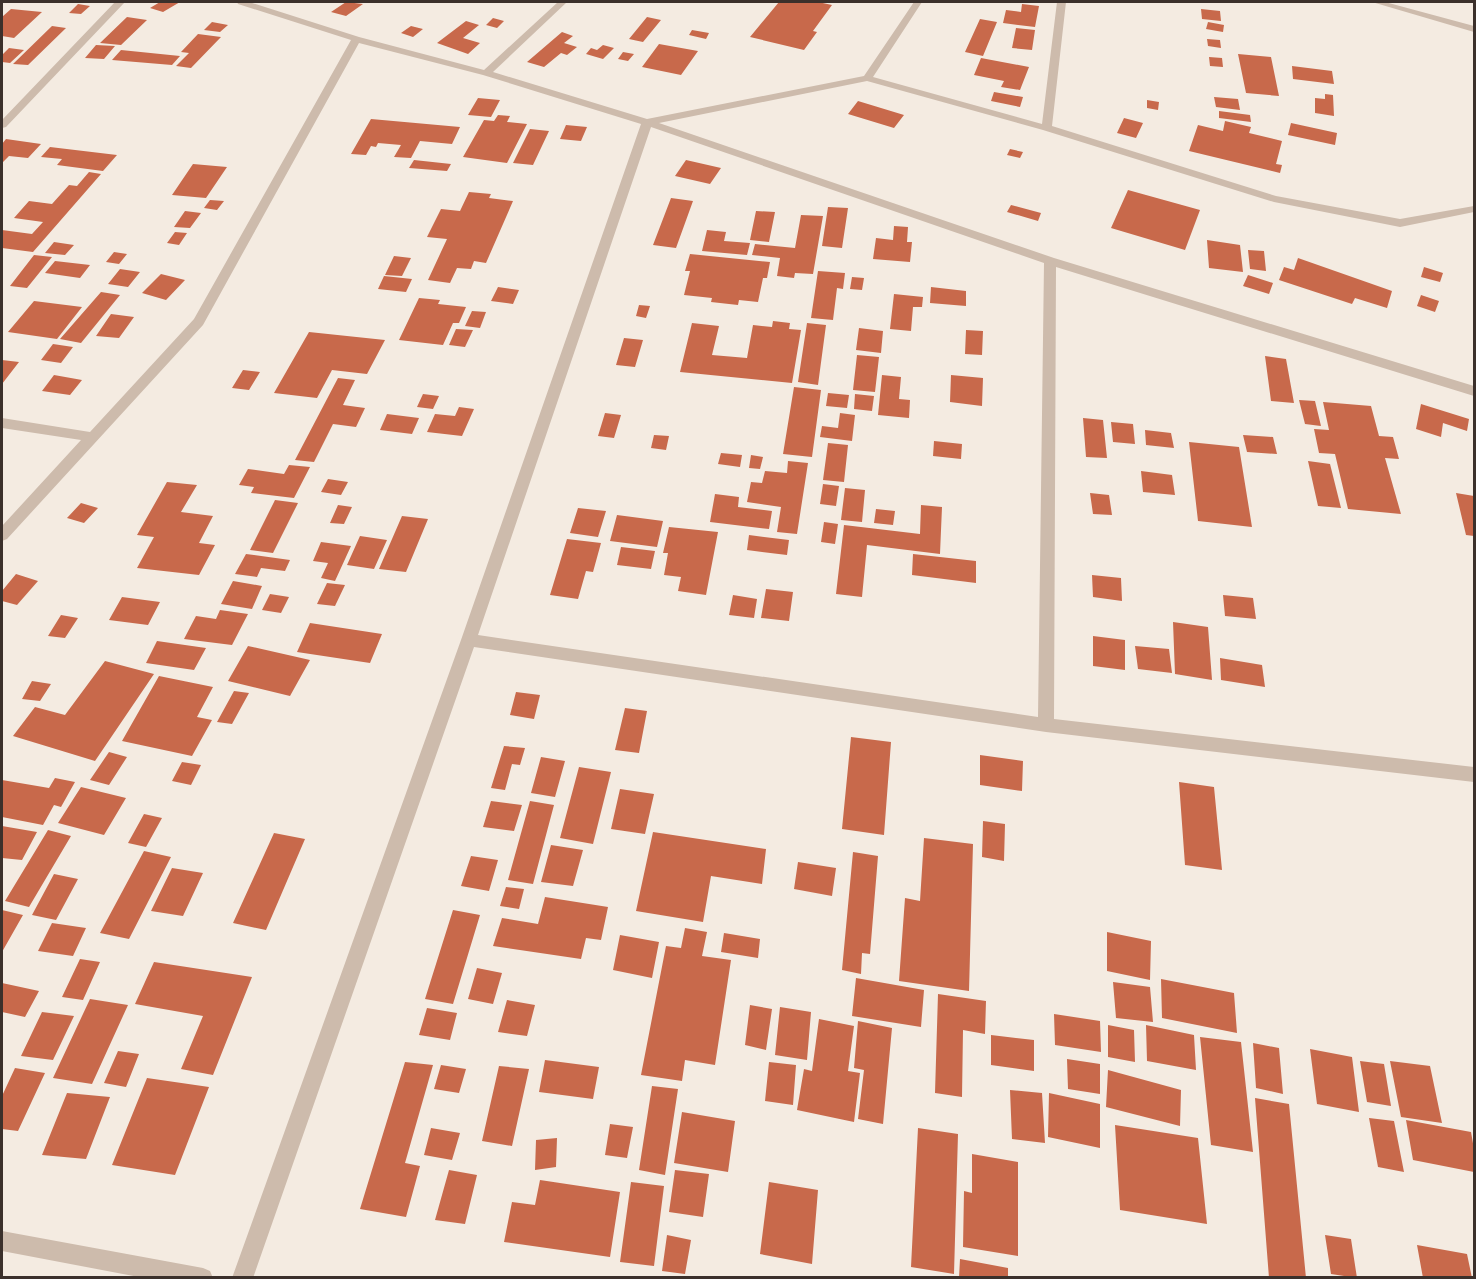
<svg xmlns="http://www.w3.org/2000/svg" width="1476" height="1279" font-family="'PT Sans Narrow',sans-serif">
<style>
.building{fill:#c8694b}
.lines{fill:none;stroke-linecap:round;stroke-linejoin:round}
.minor{fill:#cdbbac;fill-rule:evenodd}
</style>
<rect width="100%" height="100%" fill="#f4ebe1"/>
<path class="building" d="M160,2H180L163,12L150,8Z
M346,2L363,4L346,16L331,12Z
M779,2H818L832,5L813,31L817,32L804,50L750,37Z
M78,4L90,6L81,14L69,13Z
M1022,4L1039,6L1035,27L1003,23L1006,10L1021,12Z
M11,9L42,12L14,38L2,36V17Z
M1201,9L1220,11L1221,21L1202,19Z
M127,17L147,20L121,45L100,43Z
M647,17L661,20L643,42L629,39Z
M493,18L504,21L497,28L486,25Z
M980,19L997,22L983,56L965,52Z
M466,21L479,25L463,38L480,43L468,54L437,43Z
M212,22L228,25L220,32L204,30Z
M1208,22L1224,25L1223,32L1206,29Z
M52,26L66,28L28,65L13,64Z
M411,26L423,29L413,37L401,33Z
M1016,28L1035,30L1032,50L1012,48Z
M692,30L709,33L706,39L689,35Z
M562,32L573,36L564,43L577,47L567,55L561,53L544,67L527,62Z
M198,34L221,37L191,68L176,66L189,53L181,52Z
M1207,39L1220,40L1221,48L1208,46Z
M659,44L698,51L681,75L642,67Z
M96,45L115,46L104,59L85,58Z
M603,45L614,48L603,59L586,54L591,48L597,50Z
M9,48L24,50L10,63L2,62V55Z
M121,50L180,56L172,65L112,60Z
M623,52L634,54L628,61L618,59Z
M1238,54L1271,57L1279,96L1246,93Z
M1209,57L1222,58L1223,67L1210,66Z
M981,58L1029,67L1020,90L1001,87L1004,81L974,75Z
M1292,66L1332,71L1334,84L1293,79Z
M994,92L1023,97L1020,107L991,101Z
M1325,94L1333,95L1334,116L1315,113V98L1325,99Z
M1214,97L1238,99L1240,110L1216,107Z
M478,98L500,100L491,117L468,115Z
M1147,100L1159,102L1158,110L1147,108Z
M858,101L904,115L894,128L848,114Z
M1219,111L1250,115L1251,122L1219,118Z
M498,115L510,116L507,122L527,124L507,163L463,157L484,120L494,121Z
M1124,118L1143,123L1136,138L1117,133Z
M371,119L460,127L452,144L420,141L411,158L394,157L401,145L378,143L376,147L371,146L366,155L351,154Z
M1225,121L1251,127L1249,133L1282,141L1276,164L1282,165L1280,173L1189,151L1198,125L1223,131Z
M1291,123L1337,133L1335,145L1288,135Z
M566,125L587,127L581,141L560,139Z
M530,129L549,131L533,165L513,163Z
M6,139L41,144L28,158L9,156L2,163V144Z
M50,147L117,155L103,171L57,165L62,159L41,157Z
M1010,149L1023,152L1020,158L1007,155Z
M414,160L451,164L447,171L409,168Z
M686,160L721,168L710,184L675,176Z
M193,164L227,167L206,198L172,195Z
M89,172L101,174L33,252L2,248V230L32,234L43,222L14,218L29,201L52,204L69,185L77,186Z
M1128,190L1200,210L1185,250L1111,228Z
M469,192L491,194L489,198L513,201L486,263L474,261L471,269L457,268L450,283L428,280L447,239L427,237L441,209L460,211Z
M671,198L693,201L676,248L653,245Z
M210,200L224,201L217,210L204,208Z
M1011,205L1041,213L1038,221L1007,212Z
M828,207L848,208L842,248L822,246Z
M185,211L201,213L190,228L174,227Z
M756,211L775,212L769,242L750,240Z
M801,215L823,216L813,274L795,273L794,278L777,276L780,258L752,255L755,244L795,248Z
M894,226L908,227L907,242H912L910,262L873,259L876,238L893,240Z
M707,230L726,232L724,241L750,243L747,255L702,251Z
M175,232L187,233L179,245L167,243Z
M1207,240L1240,245L1243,272L1209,268Z
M54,242L74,245L65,255L45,253Z
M1248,250L1264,251L1266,271L1250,269Z
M114,252L127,254L119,264L106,262Z
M690,254L770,262L767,278H763L758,302L739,300L738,305L711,302L712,298L684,295L690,271H685Z
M34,255L52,257L27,288L10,286Z
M394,256L411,258L402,276L385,275Z
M1298,258L1392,291L1387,308L1355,298L1352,304L1279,280L1284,267L1294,270Z
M55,261L90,265L80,278L45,273Z
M1424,267L1443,273L1440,282L1421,277Z
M120,269L140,272L128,287L108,284Z
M818,271L845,273L843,289L837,288L833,320L811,318Z
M161,274L185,280L166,300L142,293Z
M1248,275L1273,283L1269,294L1243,286Z
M384,276L412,279L406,292L378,289Z
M852,277L864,278L862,290L850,289Z
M498,287L519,290L513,304L491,301Z
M931,287L966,291V306L930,303Z
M101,292L120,295L81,343L60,339Z
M894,294L923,297L922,307H913L911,331L890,329Z
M1421,295L1439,301L1435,312L1417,306Z
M419,298L440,300L438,304L466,307L459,323H453L443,345L399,340Z
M34,301L82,307L57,339L8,332Z
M639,305L650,306L646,318L636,316Z
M472,311L486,312L480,328L465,326Z
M111,314L134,317L119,338L96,336Z
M773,321L790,323L789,329L801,330L792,383L680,372L692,323L719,326L712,355L747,358L753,325L772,327Z
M807,323L826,325L818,385L798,382Z
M859,328L883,331L881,353L856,350Z
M456,329L473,330L465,347L449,345Z
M966,330L983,331L982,355L965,354Z
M309,332L385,340L367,374L332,370L317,398L274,393Z
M624,338L643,340L635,367L616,365Z
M53,344L73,347L61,363L41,360Z
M857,355L879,357L875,392L853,390Z
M1265,356L1286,359L1294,403L1271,401Z
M2,360L19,362L2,384Z
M243,370L260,372L249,390L232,388Z
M54,375L82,380L70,395L42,391Z
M882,375L901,377L899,399L910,400L909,418L878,415Z
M951,375L983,378L982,406L950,402Z
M338,378L355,380L343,405L365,408L356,427L333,424L314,462L295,460Z
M794,387L821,390L812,457L783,454Z
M828,393L849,395L847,408L826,406Z
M423,394L439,396L433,409L417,407Z
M855,394L874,396L872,411L854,409Z
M1299,400L1315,401L1321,426L1305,424Z
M1323,402L1371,406L1379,436L1393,437L1399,459L1385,458L1401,514L1348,509L1335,454L1319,453L1314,429L1329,430Z
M1421,404L1469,419L1467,431L1443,423L1441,437L1416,429Z
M459,407L474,409L462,436L427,432L435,414L455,416Z
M605,413L621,415L614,438L598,436Z
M840,413L855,415L852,441L820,437L822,426L838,428Z
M387,414L419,418L412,434L380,430Z
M1083,418L1103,420L1107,458L1086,457Z
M1111,422L1133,424L1135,444L1113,442Z
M1145,430L1171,433L1174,448L1146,445Z
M654,435L669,436L666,450L651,448Z
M1243,435L1273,437L1277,454L1247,452Z
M934,441L962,444L961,459L933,456Z
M1189,442L1239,447L1252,527L1198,521Z
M828,443L848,445L844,482L823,480Z
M721,453L742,455L740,467L718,464Z
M751,455L763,457L760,469L749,468Z
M788,461L808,463L797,534L777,532L781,507L747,502L751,482L762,483L765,471L787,473Z
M1308,461L1330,464L1341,508L1318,506Z
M289,465L310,467L294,498L251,493L254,487L239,485L248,469L284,474Z
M1141,471L1172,475L1175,495L1143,492Z
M328,479L348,482L341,495L321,492Z
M167,482L197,485L181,512L213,516L199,543L215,545L199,575L137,568L154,537L137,535Z
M823,484L839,486L836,506L820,504Z
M845,488L865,490L862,522L841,520Z
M1090,493L1109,495L1112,515L1093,514Z
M1456,493L1474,496V536L1466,535Z
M715,494L739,497L738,507L772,511L769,529L710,522Z
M275,500L298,503L273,553L250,550Z
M81,503L98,508L84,523L67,518Z
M338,505L352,507L344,524L330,523Z
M921,505L942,507L940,554L867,545L862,597L836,594L844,525L920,534Z
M578,508L606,511L598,537L570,533Z
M876,509L895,511L893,525L874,523Z
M617,515L663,521L657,547L610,541Z
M402,516L428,519L406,572L379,569Z
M824,522L838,524L835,544L821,542Z
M669,527L718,532L706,595L678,591L681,577L664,575L668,553H663Z
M749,535L789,540L787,555L747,550Z
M360,536L387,540L374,569L347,565Z
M567,539L601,543L593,572L586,571L578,599L550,595Z
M321,542L351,546L335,581L321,578L328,563L313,561Z
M621,547L655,551L651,569L617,565Z
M246,554L290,560L285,571L261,568L257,577L235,574Z
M913,554L976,561V583L912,575Z
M16,574L38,581L17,605L2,601V591Z
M1092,575L1121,578L1122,601L1093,597Z
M233,581L262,586L252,609L221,604Z
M327,583L345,585L335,606L317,604Z
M766,589L793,592L789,621L761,618Z
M270,594L289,597L281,613L262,610Z
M733,595L757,599L754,618L729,615Z
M1223,595L1253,598L1256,619L1225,616Z
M122,597L160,602L148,625L109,620Z
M220,610L248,614L232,645L184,639L196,616L216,619Z
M61,615L78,618L65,638L48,636Z
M1173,622L1208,627L1212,680L1175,674Z
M310,623L382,634L370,663L297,652Z
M1093,636L1125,640V670L1093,666Z
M157,641L206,648L194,670L146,663Z
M248,646L310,660L290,696L228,681Z
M1135,646L1169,649L1172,673L1138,669Z
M1220,658L1262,665L1265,687L1221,680Z
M105,661L154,674L95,761L13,736L35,707L65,715Z
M159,676L213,687L197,717L212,720L192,756L122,741Z
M32,681L51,684L40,701L22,699Z
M234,691L249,693L232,724L217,722Z
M516,692L540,695L534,719L510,715Z
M625,708L647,711L639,753L615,750Z
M851,737L891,742L884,835L842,829Z
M504,746L525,748L520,765L512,764L505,790L491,788Z
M109,752L127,757L109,785L90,780Z
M980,755L1023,761L1022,791L980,785Z
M541,757L565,761L555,797L531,793Z
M182,762L201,765L191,785L172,781Z
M579,767L611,772L593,844L560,838Z
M55,778L75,782L61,807L54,805L43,825L2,817V780L49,788Z
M1179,782L1214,787L1222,870L1185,865Z
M81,787L126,798L104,835L58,823Z
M620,789L654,794L645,834L611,829Z
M491,801L522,805L514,831L483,827Z
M530,801L554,805L533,884L508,880Z
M144,814L162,818L146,847L128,843Z
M983,821L1005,824L1004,861L982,857Z
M2,826L37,832L22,860L2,858Z
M48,830L71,836L29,907L5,901Z
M653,832L766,849L762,884L711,876L703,922L636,911Z
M274,833L305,839L266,930L233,923Z
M924,838L973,844L969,991L899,981L905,898L920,901Z
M551,845L583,850L573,886L541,882Z
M144,851L171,857L129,939L100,933Z
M853,852L878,856L870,954L862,953L861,974L842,970Z
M471,856L498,860L489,891L461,886Z
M798,862L836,868L832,896L794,889Z
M172,868L203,873L183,916L151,911Z
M54,874L78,879L56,920L32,915Z
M506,887L524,889L519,909L500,906Z
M545,897L608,907L601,940L586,938L581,959L493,946L502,918L538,924Z
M2,910L23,915L2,952Z
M453,910L480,915L453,1004L425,999Z
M52,923L86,928L73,956L38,951Z
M685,928L707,932L702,956L731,960L715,1065L685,1060L682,1081L641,1075L666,946L681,948Z
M1107,932L1151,941L1150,980L1107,971Z
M724,933L760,939L758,958L721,952Z
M620,935L659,942L652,978L613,970Z
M80,959L100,962L83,1000L62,997Z
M154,962L252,977L213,1075L181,1069L203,1016L135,1004Z
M477,968L502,973L493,1004L468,999Z
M856,978L924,990L921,1027L852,1016Z
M1161,979L1234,993L1237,1033L1162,1018Z
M1113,982L1150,987L1153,1022L1116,1018Z
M2,983L39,991L25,1017L2,1012Z
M938,994L986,1001L985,1034L963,1030L962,1097L935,1093Z
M90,999L128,1005L92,1084L53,1078Z
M507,1000L535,1005L527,1036L498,1032Z
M750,1005L772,1009L766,1050L745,1045Z
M780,1007L811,1012L807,1060L775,1055Z
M427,1008L457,1013L450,1040L419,1035Z
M42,1012L74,1016L53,1060L21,1056Z
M1054,1014L1100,1021L1101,1052L1055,1045Z
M819,1019L854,1026L848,1071L860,1073L854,1122L797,1110L804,1069L812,1071Z
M858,1021L892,1028L883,1124L858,1119L864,1070L854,1068Z
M1108,1025L1134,1030L1135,1062L1108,1057Z
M1146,1025L1194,1035L1196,1070L1147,1061Z
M991,1035L1034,1040V1071L991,1065Z
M1200,1037L1241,1042L1253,1152L1211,1145Z
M1253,1043L1279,1048L1283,1094L1256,1088Z
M1310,1049L1352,1057L1359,1112L1317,1104Z
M118,1051L139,1054L126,1087L104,1083Z
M1067,1059L1100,1064V1094L1068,1089Z
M545,1060L599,1067L593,1099L539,1092Z
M1360,1061L1384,1064L1391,1106L1367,1102Z
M1390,1061L1430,1066L1442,1123L1401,1117Z
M405,1062L433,1065L405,1163L420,1166L406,1217L360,1209Z
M769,1062L796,1065L793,1105L765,1101Z
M441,1065L466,1069L459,1093L434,1089Z
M499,1066L529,1069L512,1146L482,1141Z
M15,1068L45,1073L18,1131L2,1129V1096Z
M1108,1070L1181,1090L1180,1126L1106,1107Z
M147,1078L209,1087L175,1175L112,1165Z
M652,1086L678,1089L665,1175L639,1170Z
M1010,1090L1042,1093L1045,1143L1012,1139Z
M67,1093L110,1097L86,1159L42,1155Z
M1049,1093L1100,1104V1148L1048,1137Z
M1255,1098L1289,1104L1306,1278H1269Z
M682,1112L735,1121L728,1172L674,1163Z
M1369,1118L1394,1121L1404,1172L1378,1167Z
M1406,1120L1471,1132L1474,1149V1172L1413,1160Z
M610,1124L633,1127L627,1158L605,1155Z
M1115,1125L1198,1138L1207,1224L1120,1210Z
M431,1128L460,1133L452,1160L424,1155Z
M918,1128L958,1134L954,1274L911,1267Z
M557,1138L556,1167L535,1170L536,1140Z
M972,1154L1018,1162V1256L963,1247L964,1191L972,1193Z
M449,1170L477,1175L465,1224L435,1220Z
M675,1170L709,1174L703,1217L669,1212Z
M540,1180L620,1192L610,1257L504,1242L512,1202L535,1205Z
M631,1182L664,1186L654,1266L620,1262Z
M769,1182L818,1190L812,1264L760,1254Z
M667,1235L691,1240L685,1274L662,1271Z
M1325,1235L1351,1239L1357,1278L1331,1274Z
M1417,1245L1467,1254L1472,1278H1423Z
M960,1259L1008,1268V1278H959Z"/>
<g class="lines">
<path class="minor" d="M115,2H125L6,127L2,128V120Z
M237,2H249L359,37L484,70L558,2H567L493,72L647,119L864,76L914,2H922L873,77L1042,124L1057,2H1066L1052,126L1276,196L1400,219L1474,206V212L1400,227L1274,202L1043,130L867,81L659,123L1054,258L1474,386V396L1056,267L1054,719L1474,767V782L1046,732L474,647L253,1278H232L461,640L641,124L483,75L359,43L203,325L7,539L2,541V526L81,440L2,428V418L90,432L194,319L351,40L238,4ZM651,127L1044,263L1038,717L478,635Z
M1372,2H1385L1474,26V32Z
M2,1231L203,1268L210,1271L213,1278H144L2,1251Z"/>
</g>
<rect width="1476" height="1279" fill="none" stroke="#3b302b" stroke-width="6"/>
</svg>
